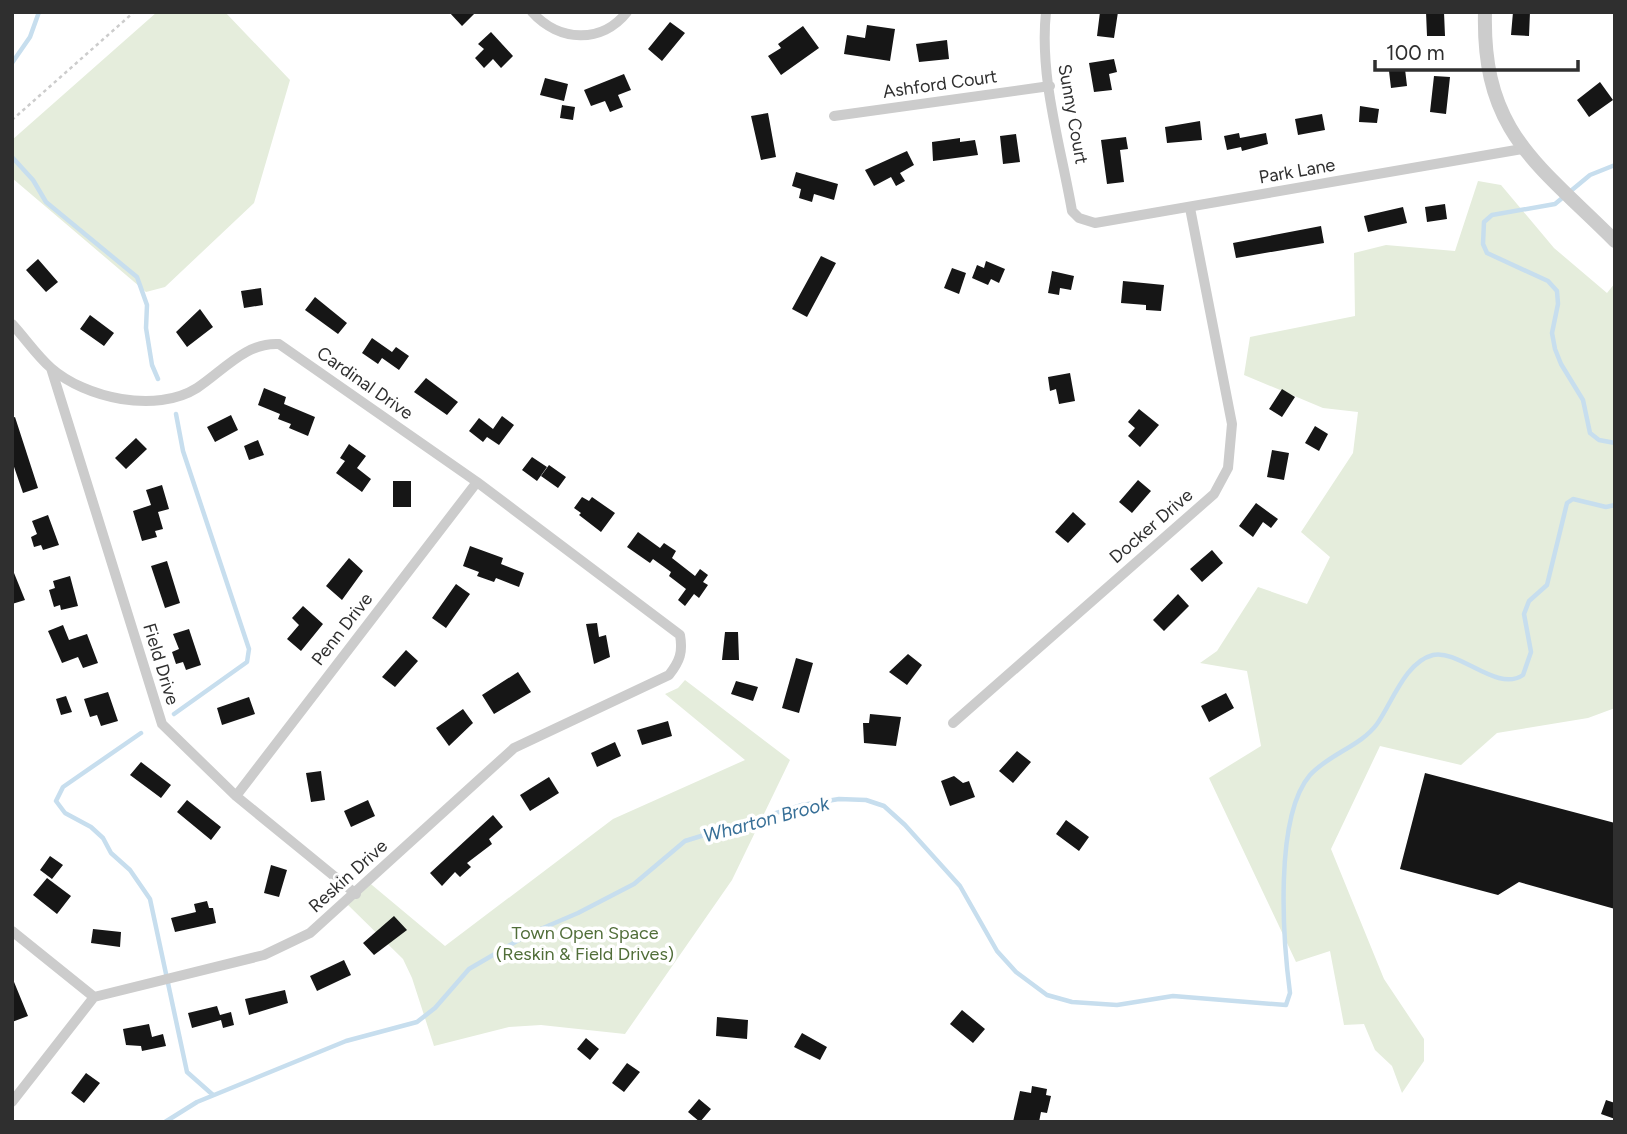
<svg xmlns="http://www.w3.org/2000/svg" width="1627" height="1134" font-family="Figtree,sans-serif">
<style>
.green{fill:#e5eddc}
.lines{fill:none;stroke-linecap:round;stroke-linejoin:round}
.stream{stroke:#c7deee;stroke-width:4.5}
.building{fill:#161616}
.path{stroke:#ccc;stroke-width:2.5;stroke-dasharray:3.5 3.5;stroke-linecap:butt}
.minor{stroke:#ccc;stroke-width:10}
.tertiary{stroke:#ccc;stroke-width:14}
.labels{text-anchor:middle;stroke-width:7;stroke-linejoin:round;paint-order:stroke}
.street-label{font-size:18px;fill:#2f2f2f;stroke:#fff}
.park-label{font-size:18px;fill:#516e39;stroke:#fff}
.water-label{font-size:19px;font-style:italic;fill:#376f97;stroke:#fff}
</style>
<rect width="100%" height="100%" fill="#fff"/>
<path class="green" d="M157,12H225L290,80L254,203L165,287L146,292L12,178V140Z
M1478,181L1501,185L1554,248L1607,293L1615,283V708L1588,718L1497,733L1461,765L1380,746L1331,849L1384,979L1424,1039V1061L1402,1093L1392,1066L1375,1050L1364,1024L1344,1025L1330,951L1296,962L1209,778L1261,746L1247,671L1200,663L1217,651L1258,587L1307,604L1330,557L1301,532L1353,453L1358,412L1323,408L1244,375L1250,337L1355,316L1354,253L1386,245L1455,251Z
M685,680L790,760L732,880L625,1034L541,1025L509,1027L434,1046L412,978L403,959L348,905L366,880L445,946L613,819L745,760L665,694L678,688Z"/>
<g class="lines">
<path class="stream" d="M12,63L30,37L39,12
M12,157L33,180L46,202L137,277L147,305L146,328L152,365L158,379
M1615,165L1590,175L1555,204L1492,215L1484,222L1483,244L1487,253L1548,281L1557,291L1558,304L1552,333L1555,349L1561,364L1583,400L1590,433L1599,440L1615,443
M174,714L247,662L249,649L183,451L176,414
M141,733L63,787L56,801L65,813L91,827L103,838L111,853L130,870L150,899L187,1072L213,1095
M165,1122L197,1102L346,1041L417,1022L435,1008L469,969L529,934L578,913L634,884L685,841L802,805L839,799L866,800L884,806L905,825L960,886L997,951L1016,972L1047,995L1072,1002L1117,1005L1173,996L1286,1005L1290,993C1283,940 1274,817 1310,775C1329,754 1361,746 1377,724C1392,703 1405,662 1433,655C1459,649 1497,693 1523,675L1531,652L1524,614L1529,601L1547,585L1567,503L1573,499L1606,507L1615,505"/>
</g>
<path class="building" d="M449,12H476L462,26Z
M1100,12H1118L1114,38L1097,36Z
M1426,12H1444L1445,36H1427Z
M1513,12H1530L1529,36L1511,35Z
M670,22L685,33L662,61L648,49Z
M867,25L895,29L890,61L844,54L847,35L865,38Z
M803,26L819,48L781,75L768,56L781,48L778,44Z
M491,32L513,56L501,68L493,59L484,68L475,58L484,49L478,44Z
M947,40L949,59L919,62L916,44Z
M1114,59L1117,72L1109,74L1112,90L1094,92L1089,63Z
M1405,69L1407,86L1391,88L1389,71Z
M624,74L631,90L618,95L623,107L610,112L605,101L591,106L584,90Z
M1434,76L1450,77L1446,114L1430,112Z
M545,78L568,84L564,101L540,95Z
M1600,82L1613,100L1589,117L1577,100Z
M562,105L575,107L573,120L560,118Z
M1360,106L1379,109L1377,123L1359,122Z
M768,113L776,157L761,160L751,116Z
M1322,114L1325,130L1298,135L1295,119Z
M1200,121L1202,140L1167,143L1165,127Z
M1239,133L1240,138L1266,133L1268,144L1242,151L1241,147L1227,150L1224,136Z
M1016,134L1020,162L1003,164L1000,136Z
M1126,137L1128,149L1120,150L1124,182L1107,184L1101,140Z
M960,138V142L975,140L978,155L933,161L932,142Z
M907,151L914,165L900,173L905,181L896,186L891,177L874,186L865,170Z
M796,172L838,184L834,200L814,194L812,202L799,198L801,189L792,186Z
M1445,204L1447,219L1427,222L1425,207Z
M1403,207L1407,223L1368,232L1364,216Z
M1321,226L1324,243L1236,258L1233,243Z
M821,256L836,263L807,317L792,309Z
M38,259L58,282L46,292L26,270Z
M986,261L1005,269L999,283L991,279L988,285L972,278L977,265L984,268Z
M952,268L966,273L959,294L944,288Z
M1052,271L1074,276L1071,290L1060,288L1059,295L1048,293Z
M1123,281L1164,285L1161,311L1146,310V305L1121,303Z
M261,288L263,305L244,308L241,291Z
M315,297L347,323L338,334L305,310Z
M200,309L213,327L187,347L176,332Z
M90,315L114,333L104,346L80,329Z
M372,338L392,352L396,347L409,356L399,370L382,358L378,364L362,353Z
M1070,373L1075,401L1059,404L1056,389L1050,391L1048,377Z
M426,378L458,402L447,415L414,392Z
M264,388L286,397L284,404L315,417L308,436L289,428L291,424L278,419L280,414L258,405Z
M1282,389L1295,397L1282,417L1269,409Z
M1139,409L1159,425L1140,447L1128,436L1135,428L1128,422Z
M231,415L238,430L215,442L207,427Z
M502,416L514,425L499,445L487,437L483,442L469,431L479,418L493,429Z
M15,417L38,488L23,493L12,461V418Z
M1315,426L1328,434L1319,451L1305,443Z
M136,438L147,449L126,469L115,458Z
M258,440L264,455L249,460L244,446Z
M349,444L366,456L357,468L371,479L362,492L336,473L345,461L340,458Z
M1272,450L1289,453L1284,480L1267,477Z
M532,457L547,467L537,481L522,470Z
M549,465L566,477L558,488L541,476Z
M1138,480L1151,491L1132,513L1119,502Z
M393,481H411V507H393Z
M162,485L169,509L158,512L163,529L155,531L157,537L142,541L133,511L151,505L146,490Z
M582,497L589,501L592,497L615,513L601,532L579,515L581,513L574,508Z
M1256,503L1278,519L1271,528L1263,522L1253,537L1239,526Z
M1073,512L1086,524L1068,543L1055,532Z
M48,515L59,545L43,550L41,545L34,547L31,537L37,534L32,521Z
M638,532L660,548L664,543L676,551L672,558L695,576L700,569L708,575L703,582L708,585L699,598L694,594L685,606L678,600L686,589L669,576L671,572L653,559L650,563L627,547Z
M470,546L503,558L501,564L524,573L519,587L496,578L494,582L477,576L479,572L463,566Z
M1212,550L1223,563L1202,582L1190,569Z
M349,558L363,571L342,600L326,586Z
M167,561L180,603L165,608L151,566Z
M12,568L25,600L12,604Z
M70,576L78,606L61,610L60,605L54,607L49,590L55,588L53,581Z
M456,584L470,594L446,628L432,618Z
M1178,594L1189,606L1164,631L1153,620Z
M303,606L323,624L301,651L287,639L299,625L292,618Z
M597,623L599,637L606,635L610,657L594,664L586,624Z
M63,625L69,640L87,634L98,663L83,668L78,657L62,663L48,631Z
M189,629L201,665L186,670L183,662L176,664L172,652L179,649L173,634Z
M725,632H738L739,660H722Z
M406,650L418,661L395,687L382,677Z
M908,654L922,665L907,685L889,672Z
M796,658L813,663L799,713L782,708Z
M518,672L531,692L494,714L482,695Z
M736,681L758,687L753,701L731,694Z
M108,692L118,721L101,726L97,715L90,717L84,699Z
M1226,693L1234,708L1209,722L1201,706Z
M66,696L72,712L61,715L56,699Z
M249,697L255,714L222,725L217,708Z
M463,709L473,723L449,746L436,728Z
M870,714L901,717L896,746L864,743L863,723H869Z
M668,721L672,736L642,745L637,730Z
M615,742L621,756L597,767L591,753Z
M1017,751L1031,762L1013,783L999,771Z
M141,762L171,785L161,798L130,775Z
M321,771L325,800L311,802L306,773Z
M1425,773L1615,823V909L1519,882L1498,895L1400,869Z
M954,776L963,783L969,781L975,797L950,806L941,781Z
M549,777L559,793L530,811L520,795Z
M187,800L221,827L211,840L177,812Z
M368,800L375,816L351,827L344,811Z
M493,815L503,827L489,839L492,844L467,863L471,867L460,877L455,872L442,886L430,873Z
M1066,820L1089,837L1079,851L1056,834Z
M50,856L63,865L52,879L40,870Z
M271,865L287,870L279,897L264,893Z
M47,878L71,896L57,914L33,895Z
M207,901L209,908H213L216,923L175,932L171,918L196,912L194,904Z
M394,916L407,930L374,955L363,943Z
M93,929L121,932L120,947L91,943Z
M344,960L351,975L317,991L310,976Z
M12,977L28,1016L12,1022Z
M285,990L288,1003L249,1015L245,999Z
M217,1006L220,1015L231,1012L234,1025L223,1028L221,1020L192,1028L188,1013Z
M962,1010L985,1029L973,1043L950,1024Z
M717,1017L748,1020L747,1039L716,1036Z
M149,1024L152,1037L163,1034L166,1046L142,1051L141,1046L126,1045L123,1029Z
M802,1033L827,1047L820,1060L794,1047Z
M586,1038L599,1049L590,1060L577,1049Z
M627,1063L640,1072L624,1092L612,1083Z
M86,1073L100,1083L84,1103L71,1093Z
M1032,1086L1047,1089L1046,1095L1051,1096L1047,1113L1041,1112L1039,1122H1013L1020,1091L1031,1093Z
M699,1099L711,1109L700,1122L688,1112Z
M1606,1100L1615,1103V1119L1601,1114Z"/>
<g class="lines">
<path class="path" d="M12,120L134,12"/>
<path class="minor" d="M532,12C559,42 602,44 627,12
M1046,12C1039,77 1061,147 1072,211L1079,218L1095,223L1522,149
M834,116L1050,86
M12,324C25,338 37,356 51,368C85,398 156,414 197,388C223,371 246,342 279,344L477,482L680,635C683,652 680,661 669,675L514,748L310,933L264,955L94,997L12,1102
M51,368L162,724L236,796L356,894
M953,723L1214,494L1228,468L1232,424L1190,208
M236,796L477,482
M12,931L94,997"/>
<path class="tertiary" d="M1485,12C1482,132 1537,163 1615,241"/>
</g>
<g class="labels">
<g class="street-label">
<text transform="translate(940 84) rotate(-8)" y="6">Ashford Court</text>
<text transform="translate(1073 114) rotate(80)" y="6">Sunny Court</text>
<text transform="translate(1297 171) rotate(-10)" y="6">Park Lane</text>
<text transform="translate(365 383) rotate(35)" y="6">Cardinal Drive</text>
<text transform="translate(1151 526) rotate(-41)" y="6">Docker Drive</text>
<text transform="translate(342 629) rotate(-52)" y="6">Penn Drive</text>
<text transform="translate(161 664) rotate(73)" y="6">Field Drive</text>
<text transform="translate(348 876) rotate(-42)" y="6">Reskin Drive</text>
</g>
<g class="park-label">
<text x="585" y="939">Town Open Space<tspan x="585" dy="21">(Reskin &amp; Field Drives)</tspan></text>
</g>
<g class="water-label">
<text transform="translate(766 819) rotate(-15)" y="7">Wharton Brook</text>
</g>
</g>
<rect width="1627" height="1134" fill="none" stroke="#2f2f2f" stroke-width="28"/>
<path d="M1375 60v10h203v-10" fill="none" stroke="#2f2f2f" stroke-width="3.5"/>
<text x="1386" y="60" font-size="21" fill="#2f2f2f" stroke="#ffffff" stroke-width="5" paint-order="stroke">100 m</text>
</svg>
